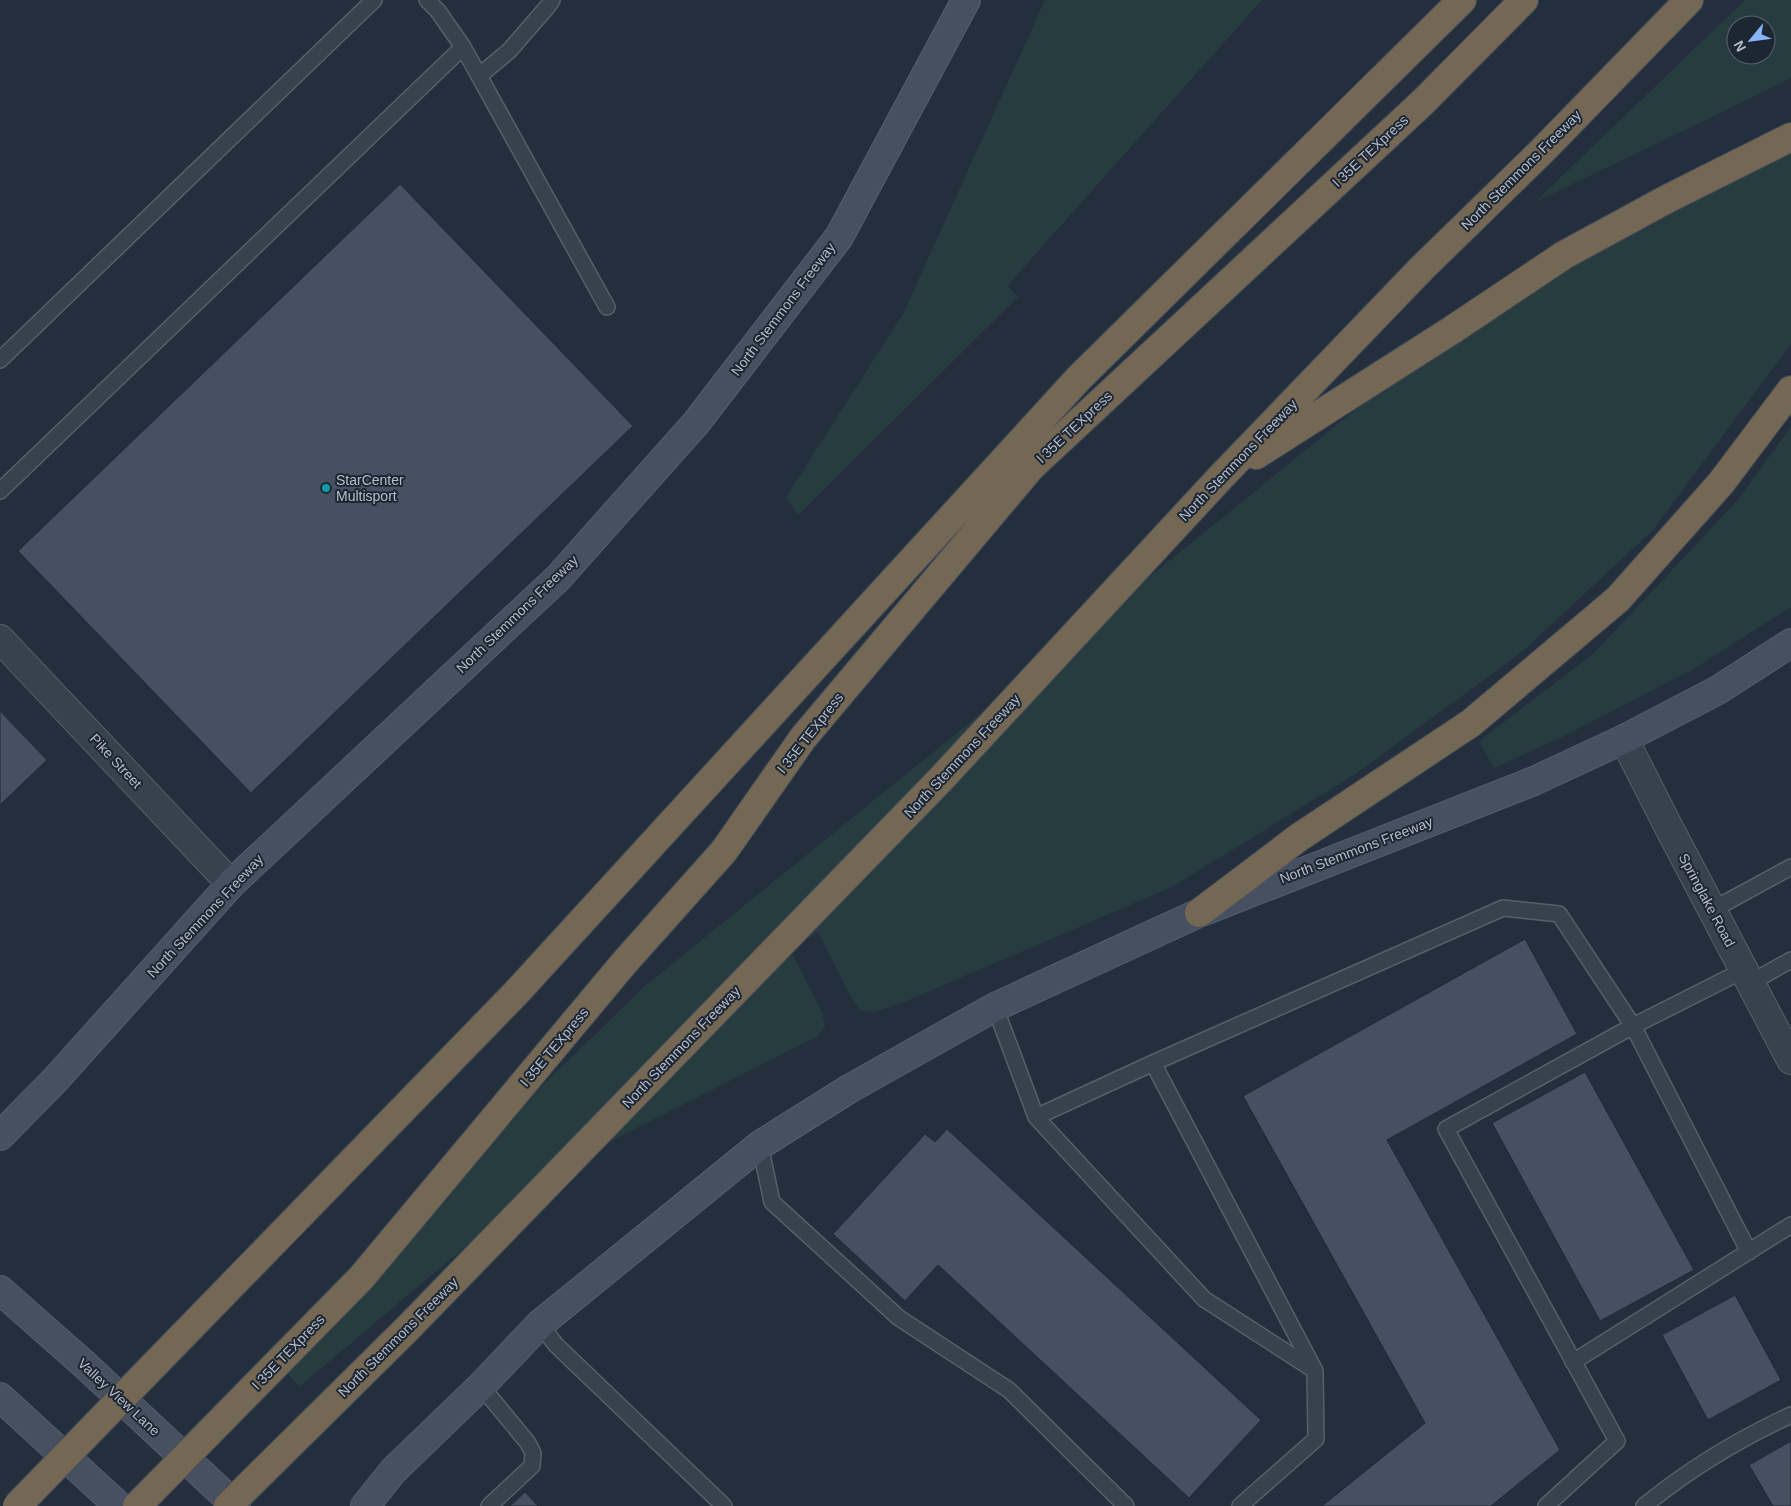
<svg xmlns="http://www.w3.org/2000/svg" width="1791" height="1506" font-family="Arial,sans-serif">
<style>
.green{fill:#263c3f;fill-rule:evenodd}
.building{fill:#455162;stroke:#1f2835}
.lines{fill:none;stroke-linecap:round;stroke-linejoin:round}
.service-casing{stroke:#565f6c;stroke-width:18}
.minor-casing{stroke:#565f6c;stroke-width:30}
.secondary-casing{stroke:#565f6c;stroke-width:30}
.motorway-casing{stroke:#434c59;stroke-width:30}
.service{stroke:#38414e;stroke-width:15}
.minor{stroke:#38414e;stroke-width:28}
.secondary{stroke:#465061;stroke-width:28}
.motorway{stroke:#746855;stroke-width:28}
.motorway-bridge-casing{stroke:#434c59;stroke-width:30;stroke-linecap:butt}
.motorway-bridge{stroke:#746855;stroke-width:28}
.culture-dot{fill:#0f9aa8;stroke:#1d2633;stroke-width:2}
.labels{text-anchor:middle;stroke-width:4;stroke-linejoin:round;paint-order:stroke}
.street-label{font-size:14px;fill:#b4bcc9;stroke:#1d2633}
.poi-label{font-size:14px;fill:#b4bcc9;stroke:#1d2633;text-anchor:start}
</style>
<rect width="100%" height="100%" fill="#242f3e"/>
<path class="green" d="M1045,0H1262L1007,286L1018,297L798,515L786,497L903,314Z
M1745,0H1791V78L1708,119L1535,202ZM1736,25H1766V55H1736Z
M1791,140V344L1653,530L1523,651L1357,773L1172,887L904,1002L874,1012L860,1010L848,991L818,932L789,948L822,1012L825,1027L816,1037L613,1140L485,1230L299,1387L268,1350L645,986L1349,415L1513,286Z
M1791,427V607L1692,670L1562,737L1494,768L1479,741L1592,655L1736,502Z"/>
<path class="building" d="M400,184L633,426L251,793L18,551Z
M0,711L47,760L0,805Z
M1525,939L1577,1034L1387,1140L1560,1450L1491,1506H1322L1425,1423L1243,1096Z
M1585,1072L1694,1270L1600,1321L1492,1123Z
M947,1129L1261,1420L1189,1498L938,1265L905,1301L833,1234L925,1134L935,1142Z
M1735,1295L1781,1380L1708,1420L1662,1335Z
M1791,1441V1506H1773L1749,1465Z
M525,1492L538,1506H510Z"/>
<g class="lines">
<defs>
<path id="service" d="M427,0L438,11L463,47L607,307
M479,76L509,51L548,6L552,0
M0,360L374,0
M0,491L463,47
M1712,910L1791,867
M1750,983L1791,960
M995,1007L1036,1117L1153,1063L1503,908L1559,914L1633,1026L1744,970
M1153,1063L1315,1371L1316,1439L1240,1506
M1036,1117L1204,1299L1314,1370
M760,1145L772,1202L899,1318L1009,1390L1126,1506
M540,1324L556,1345L724,1506
M1573,1362L1791,1225
M481,1386L528,1443L533,1453L532,1466L489,1506
M1546,1506L1617,1441L1446,1129L1633,1026L1749,1252
M1644,1506C1688,1470 1739,1439 1791,1415"/>
<path id="minor" d="M0,639L231,884
M1624,739L1666,822L1791,1060"/>
<path id="secondary" d="M0,1136L56,1079L231,884L558,578L696,423L839,237L966,0
M0,1290L85,1365L236,1506
M0,1397L119,1506
M365,1506L393,1471L481,1386L540,1324L760,1145L849,1089L995,1007L1199,913L1534,781L1624,739L1718,690L1791,643"/>
<path id="motorway" d="M1256,455L1452,330L1564,255L1669,198L1791,137
M1199,913L1298,838L1471,723L1618,599L1721,483L1791,390
M302,1213L515,994L1079,378L1462,0
M361,1278L624,963L724,851L803,738L1031,467L1423,102L1524,0
M407,1329L941,779L1219,479L1422,268L1542,151L1689,0"/>
</defs>
<use href="#service" class="service-casing"/>
<use href="#minor" class="minor-casing"/>
<use href="#secondary" class="secondary-casing"/>
<use href="#motorway" class="motorway-casing"/>
<use href="#service" class="service"/>
<use href="#minor" class="minor"/>
<use href="#secondary" class="secondary"/>
<use href="#motorway" class="motorway"/>
<defs>
<path id="motorway-bridge" d="M17,1506L302,1213
M137,1506L361,1278
M228,1506L407,1329"/>
</defs>
<use href="#motorway-bridge" class="motorway-bridge-casing"/>
<use href="#motorway-bridge" class="motorway-bridge"/>
</g>
<circle class="culture-dot" cx="326" cy="488" r="5"/>
<g class="labels">
<g class="street-label">
<text transform="translate(1370 151) rotate(-43)" y="5">I 35E TEXpress</text>
<text transform="translate(1521 170) rotate(-45)" y="5">North Stemmons Freeway</text>
<text transform="translate(783 309) rotate(-53)" y="5">North Stemmons Freeway</text>
<text transform="translate(1074 427) rotate(-43)" y="5">I 35E TEXpress</text>
<text transform="translate(1238 460) rotate(-46)" y="5">North Stemmons Freeway</text>
<text transform="translate(517 614) rotate(-44)" y="5">North Stemmons Freeway</text>
<text transform="translate(810 733) rotate(-52)" y="5">I 35E TEXpress</text>
<text transform="translate(962 756) rotate(-47)" y="5">North Stemmons Freeway</text>
<text transform="translate(116 761) rotate(47)" y="5">Pike Street</text>
<text transform="translate(1356 850) rotate(-21)" y="5">North Stemmons Freeway</text>
<text transform="translate(1707 900) rotate(62)" y="5">Springlake Road</text>
<text transform="translate(205 916) rotate(-47)" y="5">North Stemmons Freeway</text>
<text transform="translate(554 1047) rotate(-50)" y="5">I 35E TEXpress</text>
<text transform="translate(681 1047) rotate(-46)" y="5">North Stemmons Freeway</text>
<text transform="translate(398 1337) rotate(-45)" y="5">North Stemmons Freeway</text>
<text transform="translate(288 1352) rotate(-46)" y="5">I 35E TEXpress</text>
<text transform="translate(119 1397) rotate(43)" y="5">Valley View Lane</text>
</g>
<g class="poi-label">
<text x="336" y="485">StarCenter<tspan x="336" dy="16">Multisport</tspan></text>
</g>
</g>
<g transform="translate(1751 40) rotate(241)"><circle r="24" fill="#1d2633" stroke="#59626f"/>
<path d="M0-4L9 19L0 12L-9 19Z" fill="#8ab4f8"/>
<text y="-8" font-size="14" font-weight="bold" text-anchor="middle" fill="#b4bcc9">N</text>
</g>
</svg>
